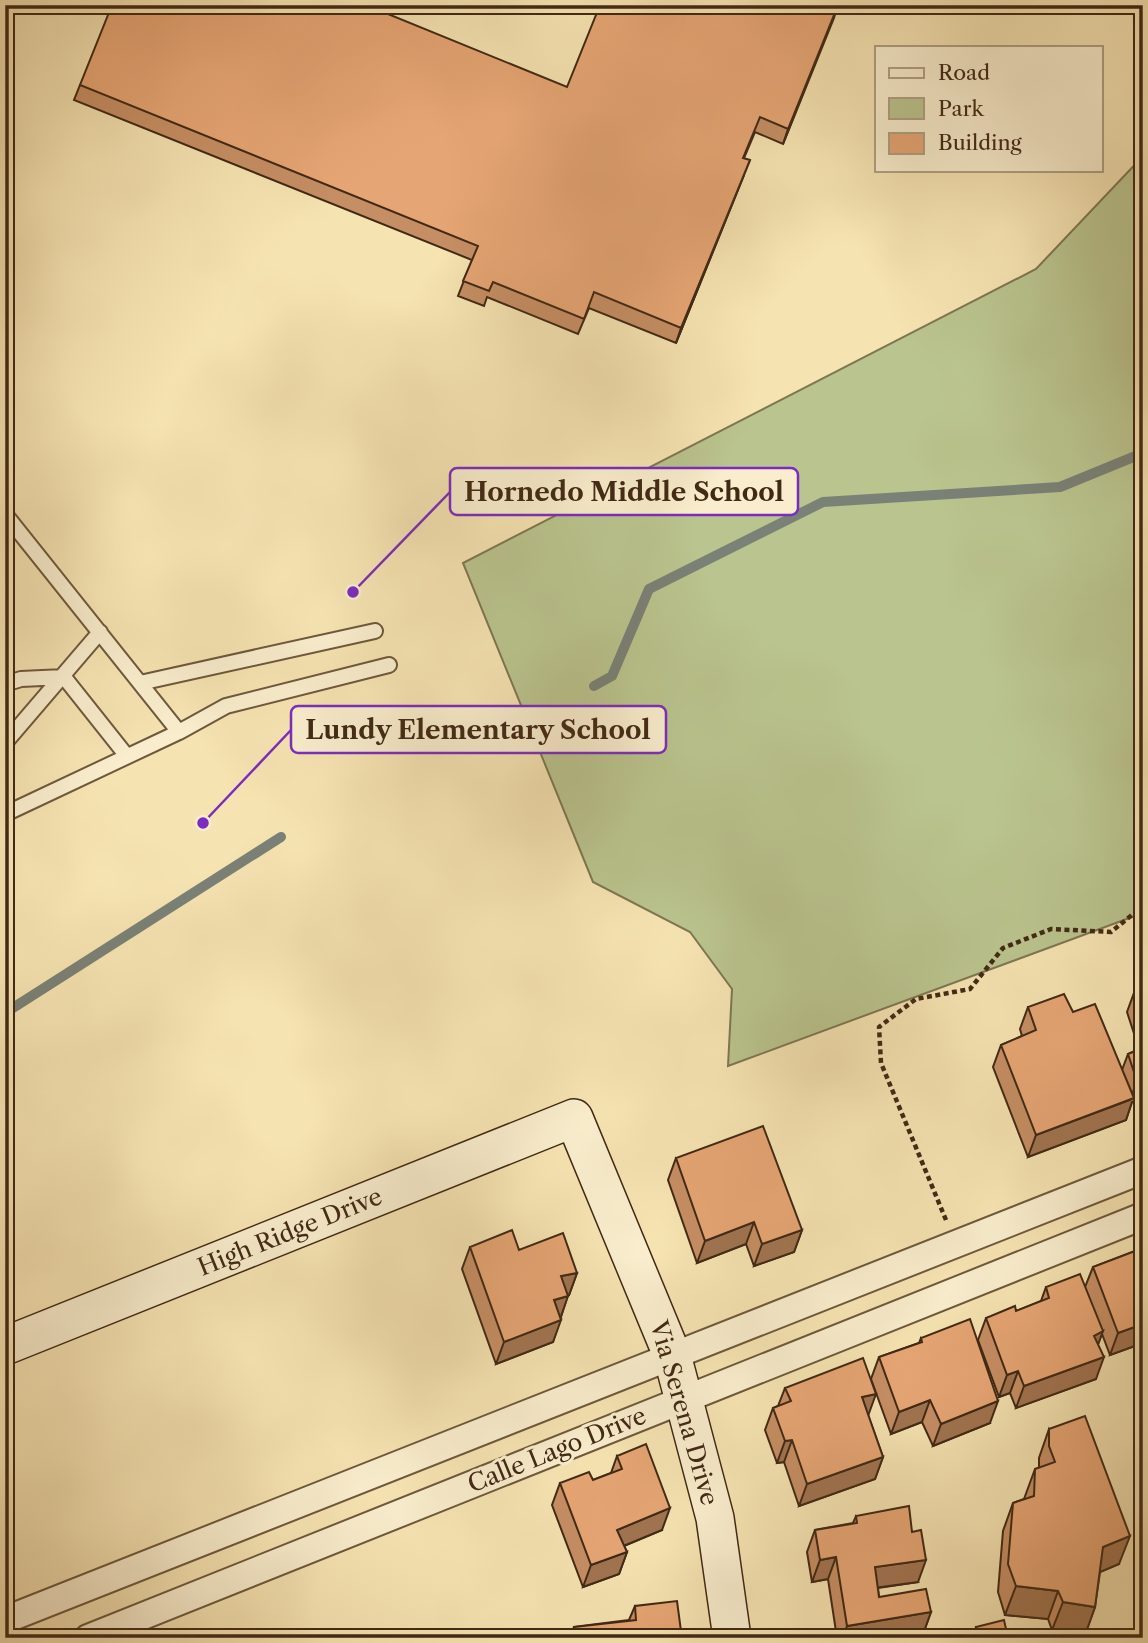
<svg xmlns="http://www.w3.org/2000/svg" width="1148" height="1643" font-family="'Libre Caslon Text',serif">
<style>
.green{fill:#bac48e;stroke:#7e7652;stroke-width:2}
.lines{fill:none;stroke-linecap:round;stroke-linejoin:round}
.stream{stroke:#7a8176;stroke-width:10}
.lane-casing{stroke:#6e583c;stroke-width:18}
.street-casing{stroke:#6e583c;stroke-width:30}
.secondary-casing{stroke:#412915;stroke-width:40}
.path{stroke:#412915;stroke-width:4.5;stroke-dasharray:5 3.5;stroke-linecap:butt}
.lane{stroke:#f9edcd;stroke-width:14}
.street{stroke:#f9edcd;stroke-width:26}
.secondary{stroke:#f9edcd;stroke-width:37}
.wall{fill:#c68e64;stroke:#412915;stroke-width:2}
.shaded-wall{fill:#a17451;stroke:#412915;stroke-width:2}
.building{fill:#e6a574;stroke:#412915;stroke-width:2}
.labels{text-anchor:middle;stroke-width:6;stroke-linejoin:round;paint-order:stroke}
.street-label{font-size:24px;fill:#412915;stroke:#f9edcd}
.leader{fill:none;stroke:#7b2cbf;stroke-width:2.5}
.callout-dot{fill:#7b2cbf;stroke:#f9edcd;stroke-width:2.5}
.callout{fill:#f9edcd;stroke:#7b2cbf;stroke-width:2.5}
.callout-label{font-size:26px;text-anchor:middle;font-weight:bold;fill:#412915}
</style>
<rect width="100%" height="100%" fill="#f6e3b2"/>
<filter id="stains"><feTurbulence type="fractalNoise" baseFrequency=".00286" numOctaves="4"/><feColorMatrix values="0 0 0 0 .2 0 0 0 0 .09 0 0 0 0 .02 0 0 0 .5 -.17"/></filter>
<radialGradient id="worn" r=".72"><stop offset=".6" stop-color="#630" stop-opacity="0"/><stop offset="1" stop-color="#630" stop-opacity=".3"/></radialGradient>
<path class="green" d="M1143,156V913L728,1066L732,989L690,932L593,882L463,563L1036,269Z"/>
<g class="lines">
<path class="stream" d="M594,686L612,676L649,589L823,502L1060,487L1143,453
M5,1013L281,837"/>
<defs>
<path id="lane" d="M5,514L179,732
M64,677L126,755
M140,683L375,631
M5,684L21,679L64,677
M5,743L100,632
M5,814L179,732L226,706L389,665"/>
<path id="street" d="M5,1620L1143,1170
M88,1638L1143,1216"/>
<path id="secondary" d="M5,1346L574,1118L672,1355L715,1518L732,1638"/>
</defs>
<use href="#lane" class="lane-casing"/>
<use href="#street" class="street-casing"/>
<use href="#secondary" class="secondary-casing"/>
<path class="path" d="M946,1220L881,1063L879,1027L916,999L970,989L1003,948L1051,929L1111,932L1143,906"/>
<use href="#lane" class="lane"/>
<use href="#street" class="street"/>
<use href="#secondary" class="secondary"/>
</g>
<path class="wall" d="M838,5L783,144L755,132L744,158V175L676,343L589,308L578,334L487,297L484,306L458,296L472,260L74,100L80,85L567,87Z
M1143,987V1098L1132,1102L1126,1120L1028,1157L993,1067L1001,1045L1022,1036L1020,1029L1028,1007L1073,1012L1122,1070L1128,1054L1139,1049L1127,1012L1135,990Z
M676,1158L802,1230L794,1252L754,1266L746,1244L697,1263L668,1180Z
M470,1247L519,1250L577,1273L569,1295H568L553,1342L496,1364L462,1269Z
M1143,1248V1343L1110,1355L1102,1334L1098,1344L1096,1379L1016,1408L1010,1393L999,1397L978,1340L986,1318L1016,1311L1041,1301L1046,1287H1085L1093,1267Z
M921,1338L990,1423L933,1446L922,1422L891,1434L871,1379L879,1357L919,1343Z
M785,1388L868,1415L883,1457L875,1479L799,1506L784,1462L777,1463L765,1430L773,1408L778,1406Z
M1049,1429L1119,1564L1100,1572L1095,1607L1085,1635L1052,1630L1048,1619L1005,1615L998,1592L1003,1531L1013,1503L1024,1499L1035,1469L1039,1468V1458Z
M1143,1433V1484L1139,1442Z
M617,1456L662,1530L624,1546L627,1552L619,1574L583,1587L552,1505L560,1483L593,1480L611,1473Z
M856,1516L918,1582L878,1588L879,1597L931,1612L923,1634L900,1638H837L828,1579L812,1582L807,1552L815,1530L853,1523Z
M635,1606L681,1631L679,1638H570L574,1627L629,1620Z
M976,1627L1008,1638H972Z"/>
<path class="shaded-wall" d="M838,5L834,18L783,144L788,129Z
M750,160L744,175L676,343L681,328Z
M1143,1079V1098L1132,1102L1126,1120L1028,1157L1036,1135L1130,1100L1137,1081Z
M754,1222L746,1244L697,1263L705,1241Z
M802,1230L794,1252L754,1266L762,1244Z
M577,1273L569,1295L553,1298L561,1276Z
M568,1296L560,1319L554,1300Z
M561,1320L553,1342L496,1364L504,1342Z
M1143,1324V1343L1110,1355L1118,1333Z
M1103,1331L1095,1353L1094,1336Z
M1104,1357L1096,1379L1016,1408L1024,1386Z
M1018,1371L1010,1393L999,1397L1007,1375Z
M876,1394L868,1416L862,1397Z
M930,1400L922,1422L891,1434L899,1412Z
M998,1401L990,1423L933,1446L941,1424Z
M792,1440L784,1462L777,1463L785,1441Z
M883,1457L875,1479L799,1506L807,1484Z
M670,1508L662,1530L609,1552L617,1530Z
M1130,1536L1119,1564L1093,1575L1103,1547Z
M627,1552L619,1574L583,1587L591,1565Z
M836,1557L828,1579L812,1582L820,1560Z
M926,1560L918,1582L867,1589L875,1567Z
M1016,1586L1058,1591L1048,1619L1005,1615Z
M1063,1602L1095,1607L1085,1635L1052,1630Z
M931,1612L923,1634L900,1638H843L847,1626Z
M681,1631L679,1638H647L648,1634Z"/>
<path class="building" d="M112,5H366L567,87L600,5H838L788,129L760,117L743,158L750,160L681,328L594,292L584,319L493,282L489,291L463,281L478,246L80,85Z
M1143,987V1013L1135,990Z
M1064,994L1073,1012L1095,1004L1134,1098L1036,1135L1001,1045L1036,1030L1028,1007Z
M1143,1048V1079L1137,1081L1128,1054Z
M763,1126L802,1230L762,1244L754,1222L705,1241L676,1158Z
M512,1230L519,1250L563,1233L577,1273L561,1276L568,1296L554,1300L561,1320L504,1342L470,1247Z
M1143,1248V1324L1118,1333L1093,1267Z
M1080,1274L1103,1331L1094,1336L1104,1357L1024,1386L1018,1371L1007,1375L986,1318L1015,1306L1016,1311L1049,1298L1046,1287Z
M970,1319L998,1401L941,1424L930,1400L899,1412L879,1357L922,1342L921,1338Z
M863,1358L876,1394L862,1397L883,1457L807,1484L792,1440L785,1441L773,1408L791,1401L785,1388Z
M1085,1416L1130,1536L1103,1547L1095,1607L1063,1602L1058,1591L1016,1586L1008,1564L1013,1503L1034,1496L1035,1469L1055,1462L1049,1446V1429Z
M646,1444L670,1508L617,1530L627,1552L591,1565L560,1483L589,1472L593,1480L622,1469L617,1456Z
M909,1506L912,1532L921,1530L926,1560L875,1567L879,1597L926,1589L931,1612L847,1626L836,1557L820,1560L815,1530L857,1523L856,1516Z
M677,1601L681,1631L648,1634L649,1638H576L574,1627L636,1620L635,1606Z
M1004,1620L1008,1638H978L976,1627Z"/>
<g class="labels">
<g class="street-label">
<text transform="translate(290 1232) rotate(-22)" y="8">High Ridge Drive</text>
<text transform="translate(684 1413) rotate(74)" y="8">Via Serena Drive</text>
<text transform="translate(557 1450) rotate(-22)" y="8">Calle Lago Drive</text>
</g>
</g>
<path class="leader" d="M353 592L450 492M203 823L291 730"/>
<g class="callout-dot">
<circle cx="353" cy="592" r="7"/>
<circle cx="203" cy="823" r="7"/>
</g>
<g class="callout">
<rect x="450" y="468" width="348" height="47" rx="7"/>
<rect x="291" y="706" width="375" height="47" rx="7"/>
</g>
<g class="callout-label">
<text x="624" y="501">Hornedo Middle School</text>
<text x="478" y="739">Lundy Elementary School</text>
</g>
<rect width="1148" height="1643" fill="none" stroke="#f6e3b2" stroke-width="28"/>
<rect x="7" y="7" width="1134" height="1629" fill="none" stroke="#412915" stroke-width="3.5"/>
<rect x="14" y="14" width="1120" height="1615" fill="none" stroke="#412915" stroke-width="2"/>
<rect x="875" y="46" width="228" height="126" fill="#f9edcd" stroke="#af9f83" stroke-width="2"/>
<rect x="889" y="68" width="35" height="10" fill="#f9edcd" stroke="#af9f83" stroke-width="2"/>
<text x="938" y="80" font-size="21" fill="#412915">Road</text>
<rect x="889" y="98" width="35" height="21" fill="#bac48e" stroke="#af9f83" stroke-width="2"/>
<text x="938" y="116" font-size="21" fill="#412915">Park</text>
<rect x="889" y="133" width="35" height="21" fill="#e6a574" stroke="#af9f83" stroke-width="2"/>
<text x="938" y="150" font-size="21" fill="#412915">Building</text>
<rect width="100%" height="100%" filter="url(#stains)"/>
<rect width="100%" height="100%" fill="url(#worn)"/>
</svg>
